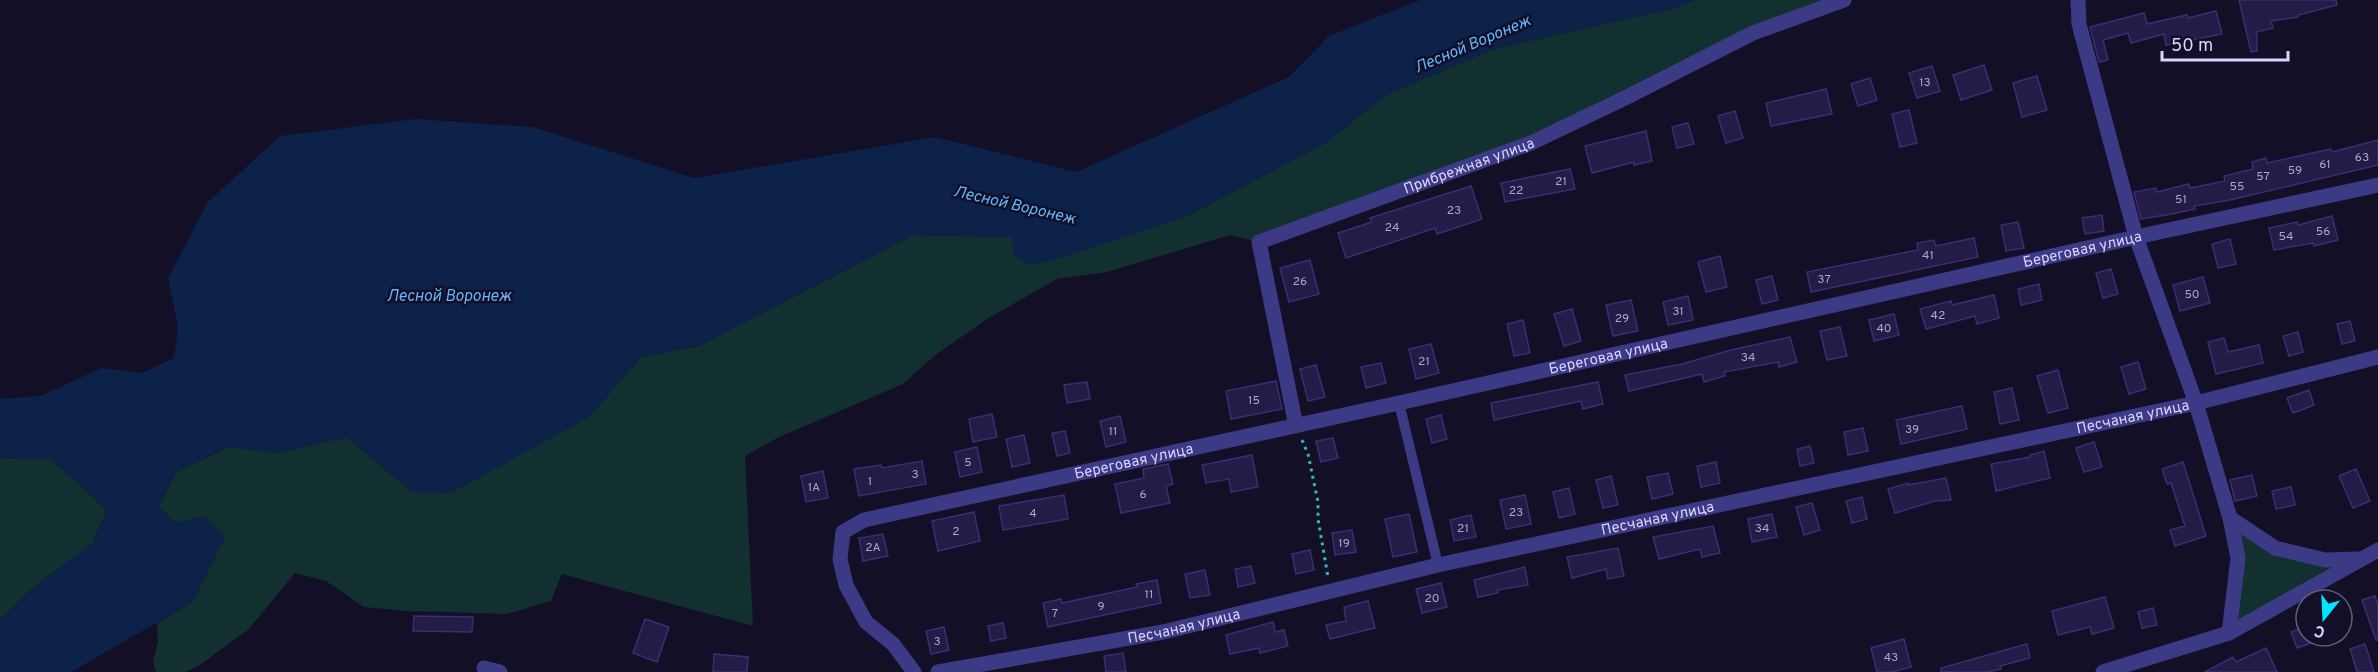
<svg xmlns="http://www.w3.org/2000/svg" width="2378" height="672" font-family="Overpass,sans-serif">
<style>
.green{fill:#12302f}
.water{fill:#0c2248}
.building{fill:#241b47;stroke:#3b2d73;stroke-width:1.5}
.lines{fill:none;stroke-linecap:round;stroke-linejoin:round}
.path{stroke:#2fb8b0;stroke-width:3;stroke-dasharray:3 4.5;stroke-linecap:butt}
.lane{stroke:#3d3a85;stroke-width:10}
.street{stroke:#3d3a85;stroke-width:15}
.labels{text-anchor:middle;stroke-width:5;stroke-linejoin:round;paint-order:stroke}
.number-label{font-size:12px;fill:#aca6d1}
.street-label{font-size:15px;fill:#d9d4ff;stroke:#130f26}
.water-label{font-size:16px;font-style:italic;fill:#62b6ff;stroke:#130f26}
</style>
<rect width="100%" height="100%" fill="#130f26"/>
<path class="green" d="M1695,0H1844L1625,98L1259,242L1230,235L1107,272L1057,279L987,319L934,356L903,384L777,438L745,456L753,626L562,574L551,601L507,614L407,611L364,607L326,581L295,573L248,630L197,667L185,672H156L153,661L158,642L157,623L193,602L175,523L159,507L176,472L228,447L277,453L347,437L412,492L588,418L641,357L699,346L913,235L1012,237L1183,218L1322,145L1388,94L1494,49L1675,8Z
M0,458L51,459L107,510L92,544L36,585L0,620Z
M2230,518L2275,548L2361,559L2229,633L2238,558Z"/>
<path class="water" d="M1420,0H1695L1675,8L1494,49L1388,94L1322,145L1183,218L1044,263L1028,264L1014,256L1012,237L913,235L699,346L641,357L588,418L451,493L412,492L347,437L277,453L227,447L176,472L159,507L175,523L204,516L225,537L193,602L71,672H0V620L36,585L92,544L107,510L51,459L0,458V399L41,396L101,368L143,373L174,358L178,327L168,278L208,202L280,136L415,119L533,127L694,178L935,137L1076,172L1289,77L1329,36Z"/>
<path class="building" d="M2239,0H2336L2337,5L2298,15V17L2271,21L2273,28L2257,32V51L2251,52Z
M2216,11L2222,34L2166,45L2164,34L2131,43L2128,33L2103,40L2108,60L2099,62L2090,27L2144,13L2147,24L2187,15L2188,18Z
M1984,65L1992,90L1961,100L1953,75Z
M1932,66L1940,91L1917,98L1909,73Z
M2037,76L2047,110L2022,117L2013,83Z
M1870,78L1877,100L1858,106L1851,84Z
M1826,89L1832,114L1771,126L1766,103Z
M1909,110L1917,143L1900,147L1892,114Z
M1735,111L1743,138L1726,143L1718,116Z
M1688,123L1694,144L1677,148L1672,127Z
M1646,131L1652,161L1634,165V162L1592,173L1585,146Z
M2378,140V165L2230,200L2194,206L2195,209L2172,214L2141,219L2134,192L2156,188L2157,192L2189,184L2190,188L2225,181L2224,176L2253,169L2252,162L2266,158L2267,163L2331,149L2332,152Z
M1570,169L1575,189L1505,202L1501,183Z
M1471,186L1482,219L1437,234L1435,228L1346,258L1338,233L1372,222L1370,218Z
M2102,215L2104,231L2085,234L2082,218Z
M2332,216L2338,240L2314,246L2313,243L2274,250L2269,228L2297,222L2298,225Z
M2018,222L2024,248L2006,251L2001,225Z
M1974,238L1978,257L1811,292L1807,272L1918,250L1917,243L1934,240L1936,246Z
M2230,239L2236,264L2218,268L2212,244Z
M1720,256L1727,287L1706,292L1698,262Z
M1310,260L1319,294L1289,302L1280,268Z
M2111,269L2118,294L2103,298L2096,273Z
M1772,276L1778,300L1762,304L1756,280Z
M2203,277L2210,303L2180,311L2173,285Z
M2039,284L2042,300L2021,305L2018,289Z
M1994,295L1999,318L1977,324L1975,316L1926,329L1920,309L1951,301L1952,305Z
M1688,296L1693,320L1668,325L1663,302Z
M1631,300L1638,331L1613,336L1606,305Z
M1572,309L1581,341L1564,346L1554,314Z
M1894,314L1899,335L1874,341L1869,320Z
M1523,320L1530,353L1514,356L1507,324Z
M2350,321L2355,341L2342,344L2337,324Z
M1840,327L1847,356L1827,360L1820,331Z
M2298,332L2303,352L2289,356L2283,336Z
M1790,337L1797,362L1779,367L1778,362L1724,372L1725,376L1704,382L1702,374L1629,391L1625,375L1682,364L1731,350Z
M2224,338L2228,352L2259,345L2263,363L2216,374L2208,342Z
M1431,344L1439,373L1416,379L1409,349Z
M2138,362L2146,389L2129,394L2121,367Z
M1381,363L1386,383L1366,388L1361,367Z
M1316,365L1325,397L1308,401L1300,369Z
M2058,370L2068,408L2048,413L2037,376Z
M1276,381L1282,409L1231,419L1226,391Z
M1087,382L1090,399L1067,403L1064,385Z
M1598,382L1603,404L1583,409L1581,401L1494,420L1491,403Z
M2012,388L2019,420L2000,424L1994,392Z
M2309,390L2314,405L2293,413L2287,398Z
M1962,406L1967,429L1901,444L1896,420Z
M992,414L997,437L973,442L969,419Z
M1441,415L1447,439L1432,443L1426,419Z
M1120,416L1126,442L1106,447L1100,421Z
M1863,428L1868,451L1848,455L1844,432Z
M1065,431L1070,453L1057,456L1052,433Z
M1024,435L1030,463L1012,467L1006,439Z
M1333,438L1338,458L1321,462L1316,441Z
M2094,442L2102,467L2084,472L2076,448Z
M1810,446L1814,463L1800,466L1797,449Z
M977,447L982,472L960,477L955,452Z
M2044,451L2050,478L1996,491L1991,464L2030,457V455Z
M1252,455L1258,487L1231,492L1229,479L1206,483L1202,465Z
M922,461L926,484L859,496L854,469L881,465L882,468Z
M1716,462L1720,483L1701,487L1697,466Z
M2183,462L2206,536L2175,546L2170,530L2185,526L2171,483L2167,484L2162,469Z
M1168,464L1173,484L1166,486L1170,503L1121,513L1115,484L1144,478L1143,469Z
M2356,469L2370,501L2353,508L2339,476Z
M823,471L828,498L806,502L801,476Z
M1668,473L1673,494L1652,499L1647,477Z
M2252,475L2257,496L2235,501L2230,480Z
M1611,476L1618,505L1603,508L1596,480Z
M1946,478L1951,500L1935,501L1895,513L1888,489L1908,483V485Z
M2291,487L2295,505L2276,509L2272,491Z
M1569,488L1575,514L1559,518L1553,492Z
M1064,495L1068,519L1003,530L999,506Z
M1525,495L1531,524L1506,529L1500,500Z
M1862,497L1867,519L1852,523L1846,501Z
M1812,503L1820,530L1804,535L1796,507Z
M974,512L980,541L938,551L932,521Z
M1409,514L1417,552L1393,557L1385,519Z
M1772,514L1777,537L1752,542L1748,519Z
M1471,515L1476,537L1454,541L1450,520Z
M1713,526L1720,553L1702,557L1700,549L1659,559L1653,537Z
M1352,530L1356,552L1335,555L1332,533Z
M883,534L888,556L863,561L859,538Z
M1618,548L1624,576L1608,579L1606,569L1572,578L1567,557Z
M1310,550L1314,570L1296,574L1292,554Z
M1251,566L1255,583L1238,587L1235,569Z
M1525,567L1528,585L1497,590L1498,593L1478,597L1474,580Z
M1205,570L1210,595L1190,598L1185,574Z
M1157,580L1161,603L1048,627L1043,603L1061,599L1062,603L1137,587L1136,584Z
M1441,583L1447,607L1422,613L1416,589Z
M2375,596L2378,606V640H2376L2362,600Z
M2105,597L2114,628L2092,634L2090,627L2058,635L2052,611Z
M1368,601L1375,628L1330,639L1326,625L1346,621L1344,607Z
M2153,608L2157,625L2142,628L2138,612Z
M414,616L473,617L472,632L413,631Z
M645,619L669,627L657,662L633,653Z
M1273,622L1275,632L1284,630L1288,646L1260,653L1259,648L1230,654L1226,635Z
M1003,623L1006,638L991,641L988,626Z
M944,627L949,650L931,654L926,631Z
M2305,627L2306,636H2309L2311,643L2297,648L2291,632Z
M1904,639L1911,667L1892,672H1877L1871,648Z
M2027,644L2030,658L2000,666L2001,669L1988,672H1941V668Z
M2365,644L2374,672H2357L2350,649Z
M2266,648L2277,672H2205L2233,657L2236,662Z
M1123,653L1126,672H1106L1104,656Z
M714,654L748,657L747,672H713Z"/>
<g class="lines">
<path class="path" d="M1302,440L1308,454L1318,502V519L1328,577"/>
<path class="lane" d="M1399,403L1438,565"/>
<g class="street">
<path d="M2078,0L2079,24L2136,237L2196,403L2230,518L2238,558L2229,633"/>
<path id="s1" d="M1296,426L1259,242L1531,143L1625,98L1753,33L1844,0"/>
<path d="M2230,518L2275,548L2325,560L2358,559"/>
<path d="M484,668L500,672"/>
<path id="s2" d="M914,672L893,644L866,622L846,585L840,559L843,532L864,520L1399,403L2136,237L2378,185"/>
<path id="s3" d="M938,672L1163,632L1438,565L2196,403L2378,357"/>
<path d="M2103,672L2229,633L2378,550"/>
</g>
</g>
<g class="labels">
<g class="number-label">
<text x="1925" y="86">13</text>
<text x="2362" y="161">63</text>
<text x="2325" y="168">61</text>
<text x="2295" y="174">59</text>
<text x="2263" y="180">57</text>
<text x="1561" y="185">21</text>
<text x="2237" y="190">55</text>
<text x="1516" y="194">22</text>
<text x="2181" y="203">51</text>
<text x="1454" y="214">23</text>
<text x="1392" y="231">24</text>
<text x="2323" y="235">56</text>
<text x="2286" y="240">54</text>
<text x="1928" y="259">41</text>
<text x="1824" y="283">37</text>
<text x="1300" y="285">26</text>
<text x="2192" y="298">50</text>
<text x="1678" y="315">31</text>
<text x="1938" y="319">42</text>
<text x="1622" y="322">29</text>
<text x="1884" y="332">40</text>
<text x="1748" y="361">34</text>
<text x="1424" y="365">21</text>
<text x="1254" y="404">15</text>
<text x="1912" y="433">39</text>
<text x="1113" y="435">11</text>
<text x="968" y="466">5</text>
<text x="915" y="478">3</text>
<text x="870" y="485">1</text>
<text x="814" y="491">1А</text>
<text x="1143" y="498">6</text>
<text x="1516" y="516">23</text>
<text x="1033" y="517">4</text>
<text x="1463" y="532">21</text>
<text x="1762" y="532">34</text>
<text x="956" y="535">2</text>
<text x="1344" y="547">19</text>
<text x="873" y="551">2А</text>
<text x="1149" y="598">11</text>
<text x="1432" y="602">20</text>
<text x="1101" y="610">9</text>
<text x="1055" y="617">7</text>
<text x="937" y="645">3</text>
<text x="1891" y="661">43</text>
</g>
<g class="street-label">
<text dy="5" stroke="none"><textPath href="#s1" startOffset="411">Прибрежная улица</textPath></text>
<text dy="5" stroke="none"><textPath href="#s2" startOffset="1438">Береговая улица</textPath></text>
<text dy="5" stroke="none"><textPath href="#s2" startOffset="952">Береговая улица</textPath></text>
<text dy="5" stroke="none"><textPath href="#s3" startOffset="1222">Песчаная улица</textPath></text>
<text dy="5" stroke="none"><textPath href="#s2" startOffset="466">Береговая улица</textPath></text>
<text dy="5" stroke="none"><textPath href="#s3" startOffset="736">Песчаная улица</textPath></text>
<text dy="5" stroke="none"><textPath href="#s3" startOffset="250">Песчаная улица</textPath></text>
</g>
<g class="water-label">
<text transform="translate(1472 43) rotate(-23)" y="6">Лесной Воронеж</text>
<text transform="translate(1015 204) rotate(13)" y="6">Лесной Воронеж</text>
<text x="449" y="301">Лесной Воронеж</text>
</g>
</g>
<g transform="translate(2324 618) rotate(198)"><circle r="28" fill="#130f26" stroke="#625e7d" stroke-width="1.5"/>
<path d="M0-4.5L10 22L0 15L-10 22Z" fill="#00e5ff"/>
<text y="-9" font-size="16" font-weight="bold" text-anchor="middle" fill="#d9d4ff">С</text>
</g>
<path d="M2162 51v9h126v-9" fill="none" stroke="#d9d4ff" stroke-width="3"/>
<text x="2171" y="51" font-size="18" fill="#d9d4ff" stroke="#130f26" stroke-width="4.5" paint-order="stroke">50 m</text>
</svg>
